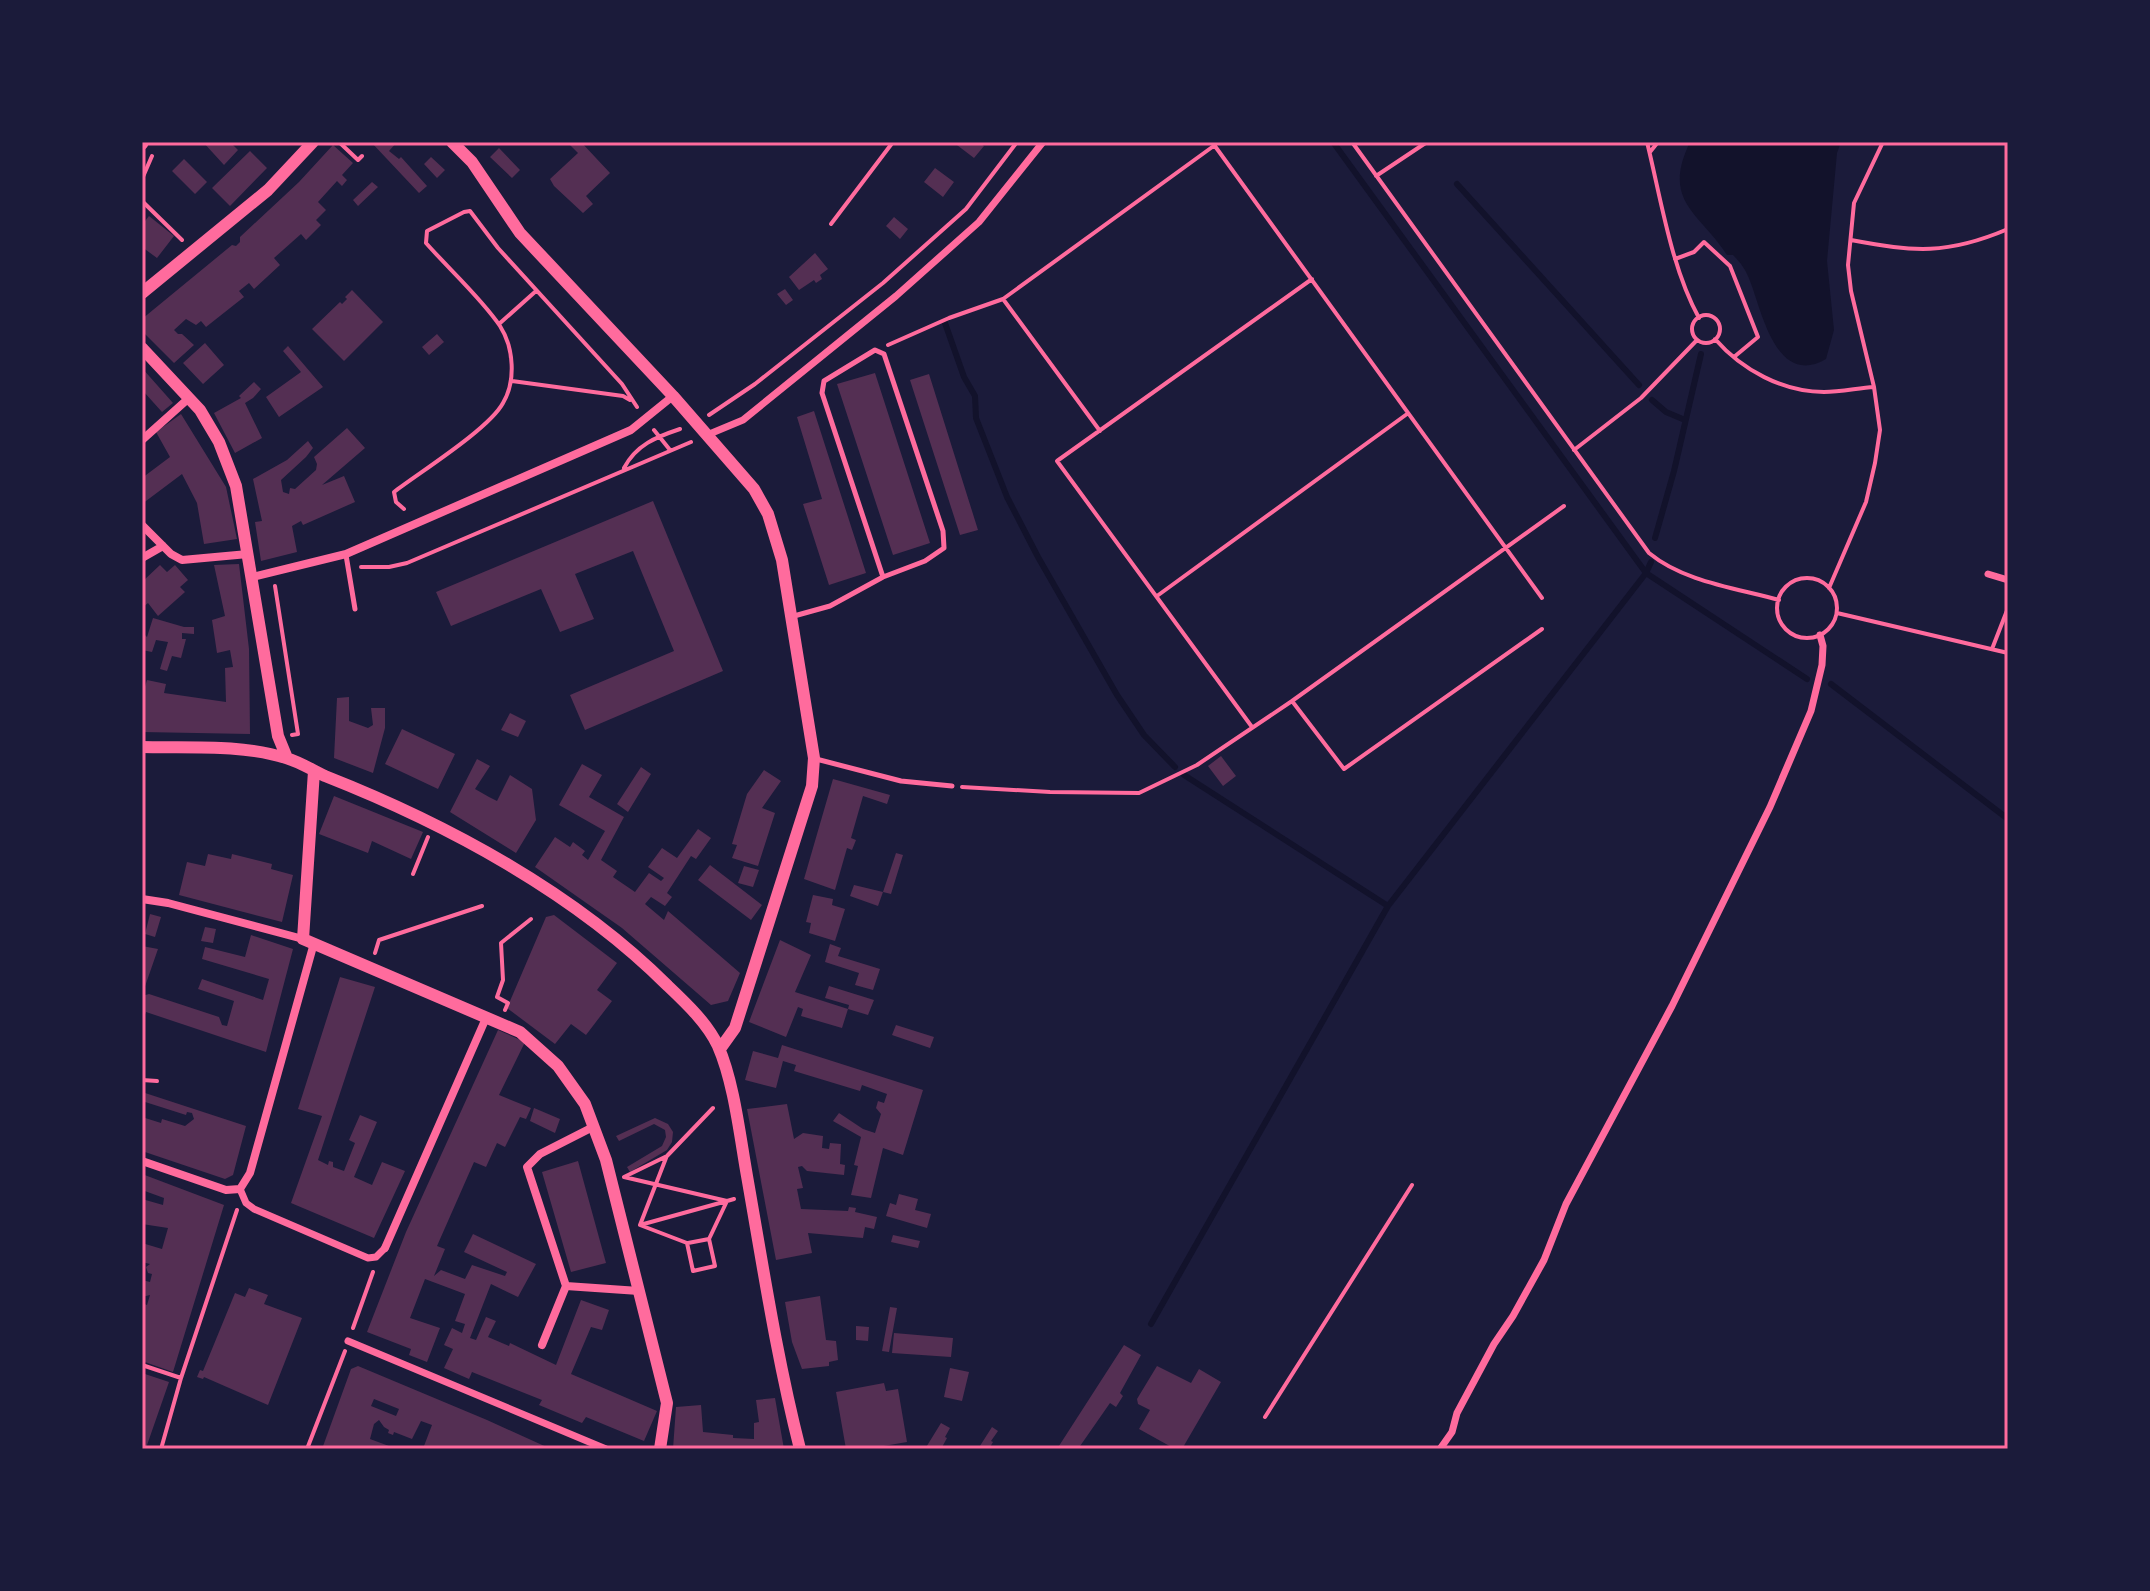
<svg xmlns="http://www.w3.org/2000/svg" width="2150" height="1591" font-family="'Zilla Slab',serif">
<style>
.water{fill:#12122b}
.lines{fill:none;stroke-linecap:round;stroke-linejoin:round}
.stream{stroke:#12122b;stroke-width:6}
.building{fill:#542f53;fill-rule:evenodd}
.path{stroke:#ff6b9d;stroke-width:4}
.service{stroke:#ff6b9d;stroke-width:5}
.pedestrian{stroke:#ff6b9d;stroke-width:7}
.minor{stroke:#ff6b9d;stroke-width:8}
.tertiary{stroke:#ff6b9d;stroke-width:12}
.neatline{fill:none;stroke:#ff6b9d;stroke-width:3}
</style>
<rect width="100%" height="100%" fill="#1b1b3a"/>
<path class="water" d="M1690,142H1841L1837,153L1827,261L1834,330L1826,359C1776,388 1762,311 1750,281C1746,270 1741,263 1733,255H1727C1700,213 1661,202 1690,142Z"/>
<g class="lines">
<path class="stream" d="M1333,142L1646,573L1807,679
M1457,184L1639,385
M945,323L964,377L975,396L976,418L1007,497L1038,557L1117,695L1144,735L1175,767
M1652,400L1666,412L1685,420
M1655,538L1674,471L1701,354
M1831,684L2008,819
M1184,775L1388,906L1646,573L1651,562
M1151,1324L1388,906"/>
</g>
<path class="building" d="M203,142H230L238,150L224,165Z
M371,142H397L389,151L399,159L401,157L427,186L419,193Z
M561,142H581L610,173L586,196L593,204L583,213L554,186L550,179L578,153L570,145Z
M953,142H978L984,146L974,158Z
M333,145L353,163L342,175L347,180L342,186L337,181L318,202L326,210L316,220L321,225L306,240L301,234L274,258L280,265L254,289L249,283L239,291L244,297L206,327L201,321L196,325L186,319L174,330L178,334H182L194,345L174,363L142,331V319L232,245L236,246L240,242V237L299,182Z
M499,148L520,170L512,178L490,157Z
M250,151L267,168L230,206L212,188Z
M431,157L445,170L437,178L424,164Z
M184,159L207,182L195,194L172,171Z
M935,168L954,182L943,197L924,182Z
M372,182L378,187L358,206L353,200Z
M149,216L174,236L157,258L142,247V225Z
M894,217L908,229L900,239L886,226Z
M815,253L828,269L820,275L822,279L816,283L814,280L799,290L789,277Z
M785,289L793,300L786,305L777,294Z
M352,290L383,322L344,361L312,329L340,302L342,304L347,299L345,297Z
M437,334L444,342L429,355L422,347Z
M205,343L224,365L203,384L183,363Z
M288,346L323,387L279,417L266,397L301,372L283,351Z
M142,368L173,403L162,412L144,392L142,394Z
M875,373L930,543L893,555L837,384Z
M929,374L978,530L960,535L910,380Z
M254,382L261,389L253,398L245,403L262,438L235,453L214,413L241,398L239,396Z
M814,411L866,573L829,585L803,504L822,499L797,417Z
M181,414L226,487L237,539L204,544L197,503L182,474L142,504V478L170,457L156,432Z
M347,428L365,448L322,485L344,476L355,502L303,525L301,521L292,526L297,552L261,561L255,522L262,521L253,479L287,460L308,441L313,448L306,457L281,480L283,492L289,494L290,488L295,489L316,470L317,464L314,457Z
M653,501L723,671L585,730L570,695L674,651L633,551L575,574L594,619L560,632L541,589L451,626L436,592Z
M239,564L249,649L250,734L142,732V696L147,680L166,684L164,693L226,702L225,668L233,667L230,650L217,653L212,620L225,616L214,565Z
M160,565L167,572L175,565L188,580L180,587L185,592L158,616L148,603L142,608V582Z
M153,618L184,627H194V634L182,633V639H186L181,658L172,656L167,671L160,669L168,642L156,640L152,652L142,650V632L147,637Z
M349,697V721L368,728L373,725L371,708H385V728L373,773L334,758L337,698Z
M510,713L526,721L518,737L501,730Z
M402,729L455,754L438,789L385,764Z
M1221,756L1236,776L1223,786L1208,766Z
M477,759L490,766L475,789L489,797L497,801L510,775L532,789L536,820L516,853L450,812Z
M582,764L602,775L589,797L624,817L601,860L617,871L613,877L635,892L649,873L661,881L664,878L648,867L662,848L677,858L698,829L711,838L696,859L691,856L667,893L672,897L665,906L651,897L645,904L664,920L668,911L740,973L728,1001L711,1005L622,928L535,867L555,837L570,847L573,842L585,851L582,855L588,860L605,831L559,805Z
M641,767L651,774L628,812L617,804Z
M764,770L781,781L762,808L775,813L758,866L732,858L737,845L732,844L747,794Z
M833,779L890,795L887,804L863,796L851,838L856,840L852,850L847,848L835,890L804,879Z
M334,796L423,832L411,859L372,841L368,853L319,834Z
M896,853L903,855L891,894L883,892L878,906L850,896L854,885L883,892Z
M208,854L231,859L232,854L272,864L271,869L293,875L282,922L179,895L187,862L205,866Z
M710,865L762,905L751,920L698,880Z
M744,866L759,870L753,887L738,883Z
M813,895L833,899L832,905L845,909L835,941L809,933L811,923L806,922Z
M150,914L161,917L155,937L145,934Z
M554,915L617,963L597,990L612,1001L586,1035L571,1024L555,1044L507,1008L546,917Z
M205,927L216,929L213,943L201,941Z
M251,935L293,949L266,1052L146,1012L142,1022V996L149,994L219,1017L222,1025L227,1026L234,1001L198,989L202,979L263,1000L269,979L202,959L205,947L245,957Z
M780,940L811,955L795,992L848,1009L849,1005L825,998L829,986L874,1000L868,1015L848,1009L842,1028L801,1016L803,1009L798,1007L786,1037L749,1022Z
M830,944L841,948L838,956L880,969L873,990L855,985L859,973L825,962Z
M142,946L158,949L142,995Z
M340,977L375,987L318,1160L328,1165L329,1161L333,1162V1167L344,1171L355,1143L349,1140L360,1115L377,1122L354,1177L372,1185L382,1162L405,1171L374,1238L291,1203L322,1116L298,1109Z
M896,1025L934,1037L930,1048L892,1035Z
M498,1030L525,1042L499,1095L531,1108L526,1119L520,1117L505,1147L497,1143L486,1167L474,1162L437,1246L445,1249L434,1276L441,1270L465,1279L472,1265L505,1276L507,1272L464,1252L473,1234L536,1264L518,1297L491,1284L470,1338L476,1340L486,1317L496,1321L488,1337L509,1346L510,1343L556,1365L581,1300L609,1310L602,1330L591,1327L571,1374L657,1411L644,1441L586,1417L582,1423L539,1405L542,1400L472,1372L469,1379L444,1368L453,1349L444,1345L452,1328L462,1333L465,1324L455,1321L465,1294L425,1279L410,1318L440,1328L427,1362L409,1355L411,1349L367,1332L406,1232Z
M782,1045L923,1090L903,1155L883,1148L871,1198L851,1195L858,1166L854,1165L861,1137L833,1121L839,1113L863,1129L875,1133L881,1114L876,1108L878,1101L884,1103L887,1094L862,1085L860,1091L794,1071L796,1065L783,1061L776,1088L745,1080L753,1051L778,1058Z
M142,1092L246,1126L233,1175L225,1179L142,1151V1117L161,1123L162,1119L185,1126L194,1119L192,1113L187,1112L186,1115L142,1101Z
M787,1104L794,1139L803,1133L823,1136L822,1148L829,1149L830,1143L841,1144L840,1164L845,1165L844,1175L807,1171L802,1166L798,1167L803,1188L797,1189L801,1209L848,1211L849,1207L856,1208L855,1212L877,1217L874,1229L865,1227L863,1238L808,1233L812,1253L776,1260L747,1109Z
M534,1108L560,1119L555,1133L530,1121Z
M655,1118L668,1124L673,1132L672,1142L667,1150L630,1172L627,1167L662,1146L666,1137L665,1130L654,1124L619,1141L616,1136Z
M578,1161L606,1263L571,1272L542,1172Z
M142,1174L224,1205L173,1372L142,1361V1303L147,1305L150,1295L142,1297V1280L150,1282L152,1274L148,1273L146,1267L150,1264L142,1262V1243L162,1249L168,1228L142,1224V1199L163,1205L164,1198L142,1190Z
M899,1194L918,1199L915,1210L931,1214L927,1228L886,1216L890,1203L896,1205Z
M893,1235L920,1241L918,1248L891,1242Z
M249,1288L268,1295L264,1304L302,1318L268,1405L204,1377L203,1379L197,1377L200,1370L203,1371L235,1293L245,1297Z
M820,1296L826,1340L836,1341L838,1360L829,1362V1366L802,1369L792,1342L785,1302Z
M890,1307L897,1308L889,1352L882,1351Z
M856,1326L869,1327L868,1341L856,1340Z
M894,1333L953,1338L951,1357L892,1353Z
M1124,1345L1141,1355L1120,1393L1123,1396L1116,1407L1110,1403L1078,1449H1057Z
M358,1366L487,1420L551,1449H429L424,1446L432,1425L421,1421L412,1439L394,1432L393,1435L388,1433L389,1430L384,1427L379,1420L374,1424L370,1439L397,1449H322L351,1369ZM374,1399L399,1409L396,1416L371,1406Z
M1157,1366L1191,1383L1199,1369L1221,1382L1182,1449H1175L1139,1429L1150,1410L1138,1404L1137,1399Z
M950,1368L969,1372L962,1401L944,1397Z
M142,1373L169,1382L146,1448L142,1447Z
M884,1383L886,1391L898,1389L907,1442L866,1449H846L836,1392Z
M775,1398L784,1449H673L676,1407L701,1405L703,1432L733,1435V1438L754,1439V1423L759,1422L756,1400Z
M941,1423L950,1428L945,1437L947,1438L941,1449H925Z
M992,1427L998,1431L991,1441L993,1442L989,1449H978Z"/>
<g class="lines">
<path class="path" d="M339,142L358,160L362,156
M1212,142L1542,598
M1352,142L1649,553C1684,582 1736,588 1779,600
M1647,142C1661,199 1671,267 1699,318
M1650,152L1658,142
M1376,176L1427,142
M142,179L152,156
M142,201L182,240
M831,224L893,142
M1851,240C1914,252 1947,255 2008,229
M1675,259L1694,252L1704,242L1730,266L1758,337L1734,357
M1003,299L1100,431
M1692 329a14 14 0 1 1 28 0a14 14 0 1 1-28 0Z
M499,324L536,291
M1715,339C1742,370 1783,392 1824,392C1841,392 1858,388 1874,387
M888,345L949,318L1003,299L1215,145
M512,381L623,396L630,400
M709,415L755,384L883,283L966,209L1017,142
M654,430L670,450
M1574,450L1641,398L1697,340
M624,468C636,445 656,437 680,429
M404,509L396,502L394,492C420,472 489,429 503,403C516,381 514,348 500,326C483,300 448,268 426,243L427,231L464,212L470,211L498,248L622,384L637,407
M361,567H389L407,563L691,442
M1777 608a30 30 0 1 1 60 0a30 30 0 1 1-60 0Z
M275,586L298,734L292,735
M1829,588L1866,502L1875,463L1880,430L1874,387L1851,291L1848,265L1854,203L1883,142
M1157,596L1407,414
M1837,613L2008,653
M1992,649L2008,608
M1292,701L1344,769L1542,629
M1252,727L1057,461L1312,279
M962,787L1050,792L1139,793L1197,765L1292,701L1564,506
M413,874L428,837
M375,953L379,940L482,906
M505,1010L508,1003L497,997L503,980L501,943L531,919
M142,1080L157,1081
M713,1108L667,1156L624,1177L727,1201L709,1239L715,1266L693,1271L687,1243L640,1225L727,1201L734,1199
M640,1225L666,1158
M688,1243L709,1239
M353,1328L373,1272
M142,1365L181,1378
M1265,1417L1412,1185
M161,1449L181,1378L237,1210
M307,1449L345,1351"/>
<path class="service" d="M346,555L355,609
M794,616L830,606L883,577L925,561L944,548L943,531L884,354L875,350L824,381L822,393L883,577
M816,759L901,781L952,786"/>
<path class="pedestrian" d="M707,435L743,420L896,296L979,222L1043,142
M1988,574L2008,580
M240,1189L246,1203L254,1209L368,1258L376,1257L385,1248
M348,1341L606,1449
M1440,1449L1452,1432L1457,1413L1494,1344L1513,1316L1544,1260L1566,1204L1672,1006L1770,807L1811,711L1822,665L1823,646L1820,635"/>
<path class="minor" d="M142,440L189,398
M142,525L171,554L182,560L248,554
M142,558L163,546
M252,577L346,554L631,430L673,396
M142,899L168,903L303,939
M593,1127L540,1154L527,1167L566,1286L639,1291
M142,1161L226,1190L240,1189L250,1173L314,943
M385,1248L486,1018
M542,1345L566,1286"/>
<path class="tertiary" d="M452,142L472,162L520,233L673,396L754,489L768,514L782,560L814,758L812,786L735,1028L720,1049
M142,144L143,142
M142,293L268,190L313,142
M142,348L200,410L219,442L236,486L278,736L287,758
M142,747C189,748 241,744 286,758C300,762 312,770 325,776C447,824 575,893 668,986C687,1004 707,1023 718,1046C734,1082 740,1137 747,1176C763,1267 777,1359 800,1449
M314,771L303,939L520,1032L558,1066L585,1104L606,1160L667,1403L660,1449"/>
</g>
<rect width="2150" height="1591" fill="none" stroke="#1b1b3a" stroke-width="288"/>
<rect x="144" y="144" width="1862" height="1303" class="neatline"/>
</svg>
